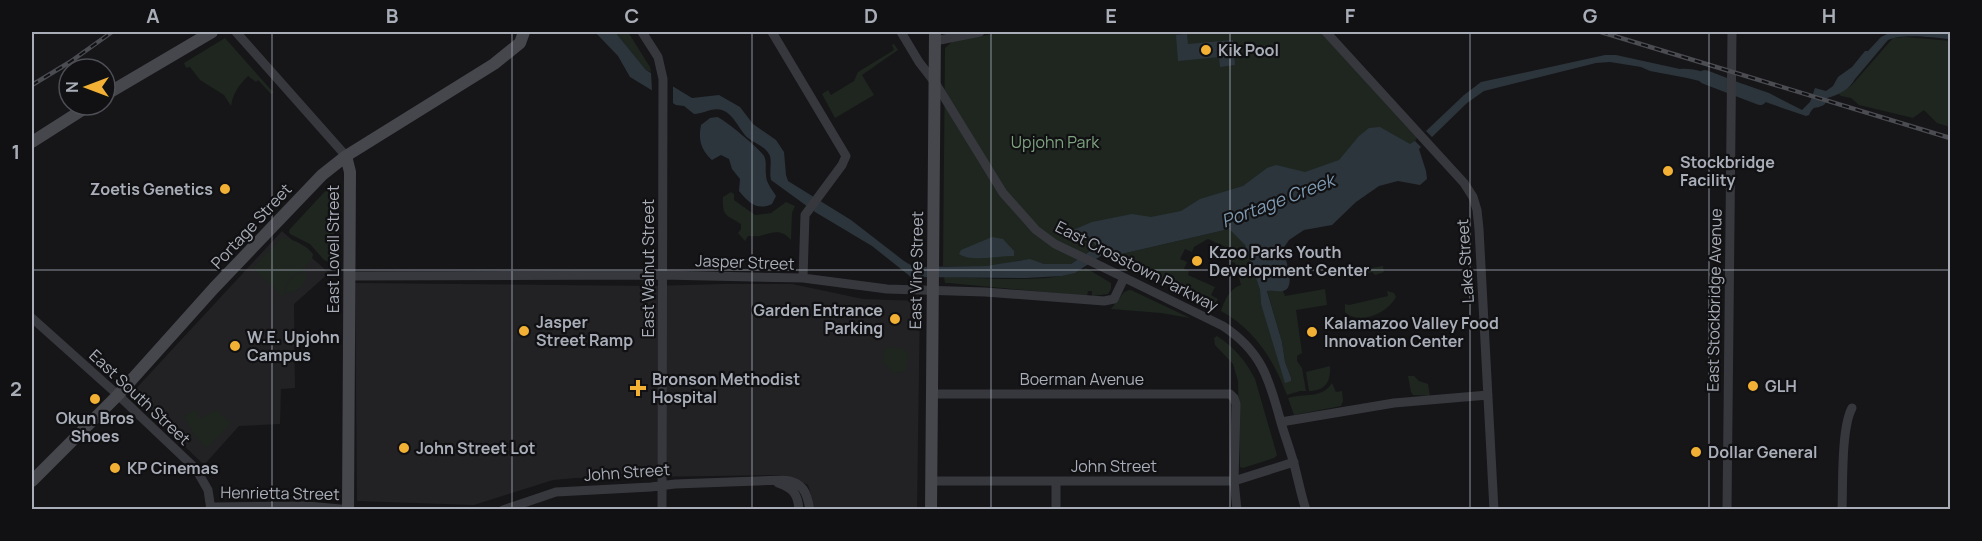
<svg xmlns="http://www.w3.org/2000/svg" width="1982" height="541" font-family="Manrope,sans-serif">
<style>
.built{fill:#222225}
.green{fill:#1e261f}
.water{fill:#2c353c}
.pier{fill:#161618}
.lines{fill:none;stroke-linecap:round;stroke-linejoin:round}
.river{stroke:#2c353c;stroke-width:14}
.street{stroke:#37383d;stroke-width:9}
.secondary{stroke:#45474d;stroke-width:12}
.rail-casing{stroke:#4a4c52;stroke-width:4.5}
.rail{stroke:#111113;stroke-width:2;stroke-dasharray:7;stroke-linecap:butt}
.grid{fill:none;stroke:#a8adb8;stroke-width:1.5;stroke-opacity:0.55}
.poi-dot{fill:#f2b134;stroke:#111113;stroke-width:2}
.labels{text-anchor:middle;stroke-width:4.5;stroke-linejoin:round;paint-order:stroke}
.poi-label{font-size:16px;font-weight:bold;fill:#a8adb8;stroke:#111113;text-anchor:start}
.park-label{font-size:16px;fill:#7fa381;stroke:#111113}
.street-label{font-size:16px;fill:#a8adb8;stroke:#111113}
.water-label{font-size:18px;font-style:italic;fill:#7f9bb3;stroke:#111113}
.neatline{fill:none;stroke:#a8adb8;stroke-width:2}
.grid-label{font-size:20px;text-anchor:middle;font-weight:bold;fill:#a8adb8}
</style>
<rect width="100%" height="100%" fill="#161618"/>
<path class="built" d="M282,231L329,273L294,304L295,388L281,389L280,424L239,426L204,465L131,394Z
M355,283L652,286L724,284H792L863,299L920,301L917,509H815L808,485L785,475L575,478L553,480L474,505L357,501Z"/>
<path class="green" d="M615,32H628L650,67L651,72L646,70Z
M1004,32H1321L1417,138L1414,143L1362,161L1097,246L1071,264H1044L1021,260L1002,265L986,266H943L945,48L953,41Z
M1906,37L1950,41V127L1937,123L1924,110L1913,118L1909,117L1859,105L1851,98L1841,96L1838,93L1851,86L1893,38Z
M225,38L273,92V93L271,94L258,80L256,82L248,76C239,85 233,93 231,106L224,95L200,80L190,67L186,68L184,63Z
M894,44L898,50L862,75L874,95L835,118L822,94L828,90L831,95L854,81L858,72L894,50L892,45Z
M329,187L335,190L334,260L332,263L324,260L310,244L290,234L289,232L290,229Z
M731,192L734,194V200L755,215L771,213L786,202L795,206L792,213L791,240C781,229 775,232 763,235C759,237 753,236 748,236L745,241L738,233L741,229V224C727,214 722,218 723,197Z
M1229,229L1245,245L1260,290L1261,304L1291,378L1285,362L1282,342L1267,290L1283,291L1285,296L1325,289L1327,305L1296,310L1302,353L1297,356V361L1302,368L1306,391H1300L1287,395C1273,359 1255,330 1221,311C1224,301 1230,288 1241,285L1235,263L1229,261L1227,257L1230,249L1208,239L1194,247L1192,252L1185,249L1180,259L1187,262L1184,269L1189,271L1188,275L1215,287L1211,295L1218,299L1213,308L1104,255L1106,253L1113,256Z
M281,238C290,237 308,246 313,254L312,259L305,266V270C291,274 283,283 284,298L253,268Z
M1383,266L1384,272L1375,275L1372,272L1352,278L1333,277L1332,275Z
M1086,268L1111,283V289L1108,294L1092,296V291H1088L1087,296L948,283H945L944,277C973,277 1060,285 1081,269L1083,270Z
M306,272C307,284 298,293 286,293C285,281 295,274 306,272Z
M1129,290H1131L1190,318L1161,313L1111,309L1124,292Z
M1387,291L1394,293L1396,297C1388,313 1359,326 1345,312V304L1349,305L1388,296Z
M1217,336C1234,347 1246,361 1255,379L1277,455L1274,458L1243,468L1240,467L1238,381L1233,364L1215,345L1214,338Z
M888,347L905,349L908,355L906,371L893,373L882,361L883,351Z
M1330,366C1331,382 1325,391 1309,391L1306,372Z
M1408,376H1414L1419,381L1428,384L1430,396L1413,395L1411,392Z
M1332,383L1336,392L1342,391L1343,401L1341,406L1294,415L1288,398C1304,393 1322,399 1332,383Z
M195,410L201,419L216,410L231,423L207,448L195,436L184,416Z"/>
<path class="water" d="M595,32H615L646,70L692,98L719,95L740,107L753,124L776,140L784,152L786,175L788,181L851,220L904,261L914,267L986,266L1030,259L1044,264H1071L1096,247L1092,240L1072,233L1071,231L1092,222L1132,214L1151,217L1181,211L1200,199L1243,186L1267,168L1276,165L1305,172L1339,160L1359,136L1369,128L1380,127L1410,144L1415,141L1421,147L1419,149L1426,171L1427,179L1420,185L1398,181L1379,186L1356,202L1332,225L1304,230L1289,240L1283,249C1285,259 1297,288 1283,291C1279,292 1272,290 1267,291L1282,342L1285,362L1291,378V381L1285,383L1261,304L1260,290L1245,245L1229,229L1113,256L1105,253L1075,273L1062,276L1026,278L911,277L872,246L815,212L771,180C769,172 772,164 770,156C766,146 755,144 748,138C739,130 734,114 722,110C712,107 703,114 694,114L684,106L676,105L630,77L618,56Z
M1891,32L1950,33V39C1934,38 1903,33 1888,40L1855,79C1850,89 1837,96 1827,98L1825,104C1815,111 1815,103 1809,115L1806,116L1742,94L1743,84L1769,93L1802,110L1810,102L1815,88L1826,91L1833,86L1838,77L1852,67L1865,51H1868L1881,37Z
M1187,34L1188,44L1233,40L1235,65L1220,67L1219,57L1178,61L1176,35Z
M1605,55H1616L1680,69C1694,68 1709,73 1720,80V86L1687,78L1650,71L1641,67L1610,62L1596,63L1484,91L1467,103L1432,137L1426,131L1464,95L1481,82Z
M717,117C723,118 761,150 764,156C767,162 765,168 766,175C766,183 772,189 776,196L772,204C757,211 749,203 739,191L740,179L732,169L729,159L721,155L712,160C701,150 698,140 701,125L710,118Z
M992,237L1003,239L1014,251V256C997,255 973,263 959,254L961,250Z"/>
<path class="pier" d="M651,72L673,85V104L652,91Z"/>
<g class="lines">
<path class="river" d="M1705,77L1760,98"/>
<path class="street" d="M236,32L346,156
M642,32L658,57L663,79L662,510
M772,32L846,156L842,165L805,215L803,278
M901,32L919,62L936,84L1003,193L1036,230L1055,244L1080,256L1223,326C1261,351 1269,378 1280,419C1284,434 1290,449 1294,464C1298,479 1301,495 1306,510
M1326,32L1464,183L1473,197L1477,210L1479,229L1494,510
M935,41L980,32
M350,276L662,275L803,278L887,289L985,292L1104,301L1114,299L1124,278
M32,318L118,395L196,469L208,490L211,510
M931,394H1230L1234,398L1236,404L1234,481L1237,510
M1281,422L1394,403L1488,395
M931,481H1234L1294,462
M778,483C793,488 798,494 799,510
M211,507L307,506L351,510
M503,510L556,492L651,487L675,484L784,480C803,482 807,492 810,510
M1056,510V481
M1727,510L1732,32
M1842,510C1843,485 1841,428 1852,408"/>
<path class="secondary" d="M105,95L212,32
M32,142L90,105
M346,156L350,172L348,510
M32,481L118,395L214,288L322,175L346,156L494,64L520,43L524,32
M931,510L935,32"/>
<defs>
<path id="rail" d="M1601,32L1950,138
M32,85L70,62L112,32"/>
</defs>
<use href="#rail" class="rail-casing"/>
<use href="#rail" class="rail"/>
</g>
<path class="grid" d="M272,32V510M512,32V510M752,32V510M991,32V510M1230,32V510M1470,32V510M1709,32V510M32,270H1950"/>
<g class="poi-dot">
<circle cx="1206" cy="50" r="6"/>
<circle cx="1668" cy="171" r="6"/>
<circle cx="225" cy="189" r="6"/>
<circle cx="1197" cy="261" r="6"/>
<circle cx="895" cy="319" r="6"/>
<circle cx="524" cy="331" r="6"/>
<circle cx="1312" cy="332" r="6"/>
<circle cx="235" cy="346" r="6"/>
<circle cx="1753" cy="386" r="6"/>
<path d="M635 379h6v6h6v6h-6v6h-6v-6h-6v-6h6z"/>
<circle cx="95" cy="399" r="6"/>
<circle cx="404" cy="448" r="6"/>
<circle cx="1696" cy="452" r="6"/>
<circle cx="115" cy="468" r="6"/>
</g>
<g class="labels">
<g class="poi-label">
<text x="1218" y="56">Kik Pool</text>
<text x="1680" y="168">Stockbridge<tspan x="1680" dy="18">Facility</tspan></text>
<text x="213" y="195" text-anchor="end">Zoetis Genetics</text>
<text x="1209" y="258">Kzoo Parks Youth<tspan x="1209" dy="18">Development Center</tspan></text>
<text x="883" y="316" text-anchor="end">Garden Entrance<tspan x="883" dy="18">Parking</tspan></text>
<text x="536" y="328">Jasper<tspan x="536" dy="18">Street Ramp</tspan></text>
<text x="1324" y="329">Kalamazoo Valley Food<tspan x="1324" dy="18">Innovation Center</tspan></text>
<text x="247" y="343">W.E. Upjohn<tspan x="247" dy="18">Campus</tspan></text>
<text x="652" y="385">Bronson Methodist<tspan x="652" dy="18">Hospital</tspan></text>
<text x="1765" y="392">GLH</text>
<text x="95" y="424" text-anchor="middle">Okun Bros<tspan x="95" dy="18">Shoes</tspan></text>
<text x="416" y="454">John Street Lot</text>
<text x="1708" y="458">Dollar General</text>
<text x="127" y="474">KP Cinemas</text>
</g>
<g class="park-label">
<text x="1055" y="148">Upjohn Park</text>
</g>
<g class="street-label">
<text transform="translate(251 226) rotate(-47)" y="6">Portage Street</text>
<text transform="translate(333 249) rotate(-90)" y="6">East Lovell Street</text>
<text transform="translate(1465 261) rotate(-94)" y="6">Lake Street</text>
<text transform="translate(745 262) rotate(2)" y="6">Jasper Street</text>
<text transform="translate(1137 266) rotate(27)" y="6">East Crosstown Parkway</text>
<text transform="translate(648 268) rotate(-90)" y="6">East Walnut Street</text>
<text transform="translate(916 270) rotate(-89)" y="6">East Vine Street</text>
<text transform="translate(1714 300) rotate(-89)" y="6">East Stockbridge Avenue</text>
<text x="1082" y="385">Boerman Avenue</text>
<text transform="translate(140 397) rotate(43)" y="6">East South Street</text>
<text x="1114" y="472">John Street</text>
<text transform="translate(627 472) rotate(-4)" y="6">John Street</text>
<text transform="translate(280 493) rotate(1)" y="6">Henrietta Street</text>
</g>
<g class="water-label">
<text transform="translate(1278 201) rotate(-21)" y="6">Portage Creek</text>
</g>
</g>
<rect width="1982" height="541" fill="none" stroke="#111113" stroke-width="66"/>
<g transform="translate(87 87) rotate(270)"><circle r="28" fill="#111113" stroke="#4d4f55" stroke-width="1.5"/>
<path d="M0-4.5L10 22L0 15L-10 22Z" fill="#f2b134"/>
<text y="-9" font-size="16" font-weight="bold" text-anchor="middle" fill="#a8adb8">N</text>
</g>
<rect x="33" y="33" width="1916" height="475" class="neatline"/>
<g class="grid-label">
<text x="153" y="23">A</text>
<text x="392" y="23">B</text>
<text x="632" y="23">C</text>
<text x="871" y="23">D</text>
<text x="1111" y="23">E</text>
<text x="1350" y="23">F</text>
<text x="1590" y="23">G</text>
<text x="1829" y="23">H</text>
<text x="16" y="159">1</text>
<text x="16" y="396">2</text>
</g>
</svg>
